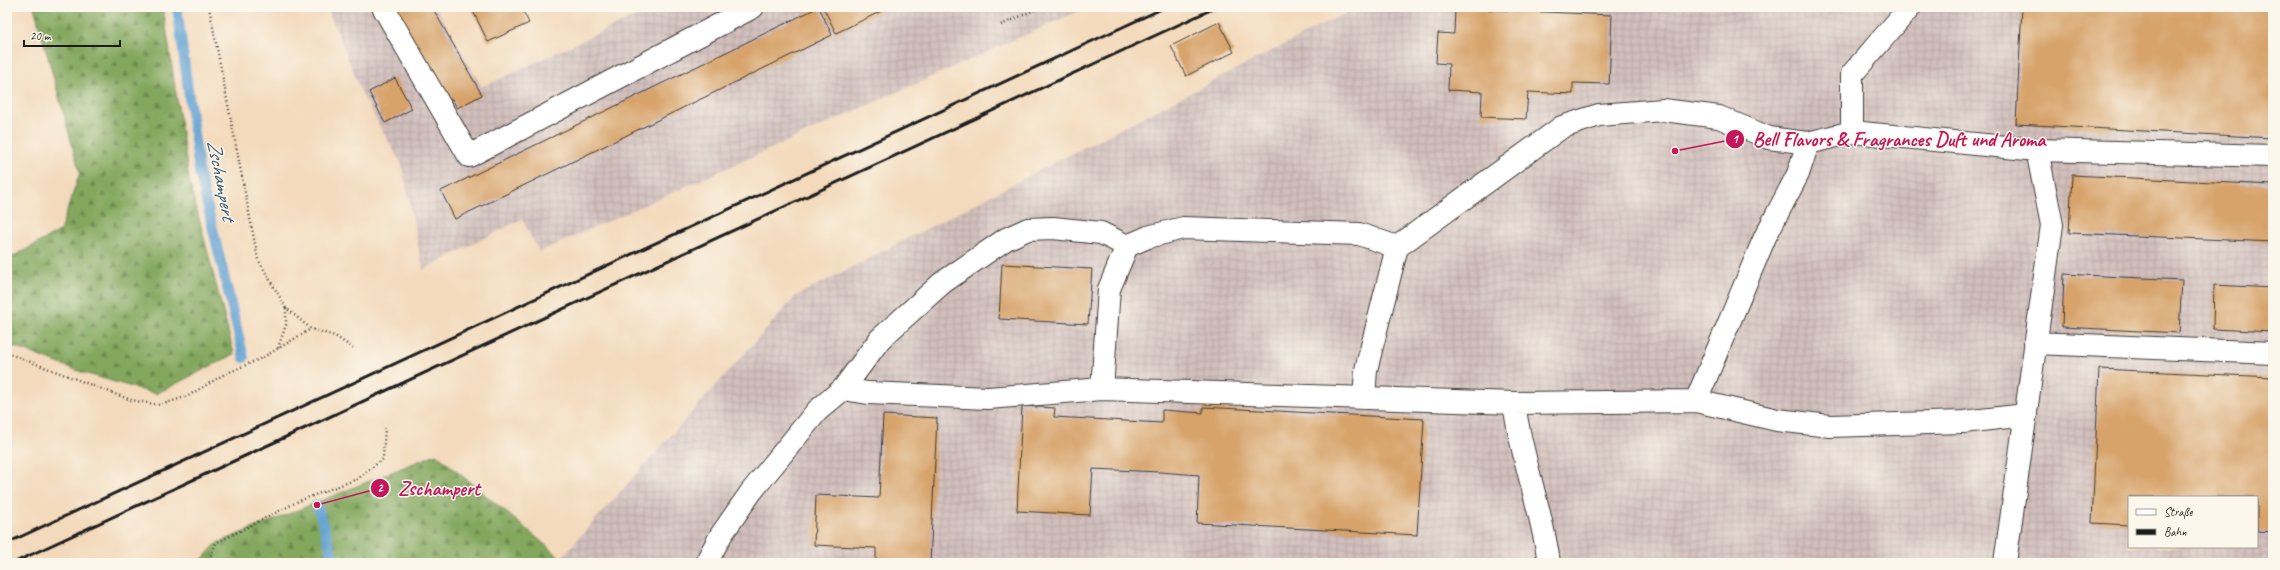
<svg xmlns="http://www.w3.org/2000/svg" width="2280" height="570" font-family="Caveat,sans-serif">
<style>
.industrial{fill:url(#industrial-grid);fill-rule:evenodd}
.forest{fill:url(#forest-firs);stroke:#4f623c}
.lines{fill:none;stroke-linecap:round;stroke-linejoin:round}
.stream{stroke:#60a0d2;stroke-width:10}
.building{fill:#d7a36b}
.minor-casing{stroke:#3c3834;stroke-width:24}
.path{stroke:#3c3834;stroke-width:2.5;stroke-dasharray:1 3;stroke-linecap:butt}
.minor{stroke:#fff;stroke-width:22}
.rail{stroke:#1c1c1c;stroke-width:3}
.labels{text-anchor:middle;stroke-width:3;stroke-linejoin:round;paint-order:stroke}
.water-label{font-size:20px;font-style:italic;fill:#3b576e;stroke:#fbf7ec}
.leader{fill:none;stroke:#c2185b;stroke-width:1.5}
.callout-dot{fill:#c2185b;stroke:#fbf7ec;stroke-width:1.5}
.mark-label{font-size:12px;text-anchor:middle;font-weight:bold;fill:#fff}
.callout-label{font-size:20px;text-anchor:middle;font-weight:bold;fill:#c2185b;stroke:#fbf7ec;stroke-width:3;stroke-linejoin:round;paint-order:stroke}
</style>
<defs>
<pattern id="industrial-grid" width="8" height="8" patternUnits="userSpaceOnUse"><rect width="8" height="8" fill="#d1bfbd"/><path d="M0 4h8M4 0v8" fill="none" stroke="#b3a4a2"/></pattern>
<pattern id="forest-firs" width="22" height="20" patternUnits="userSpaceOnUse"><rect width="22" height="20" fill="#82a75d"/><path d="M5 1l3.5 6h-7zM16 11l3.5 6h-7z" fill="#6a874c"/></pattern>
</defs>
<rect width="100%" height="100%" fill="#fbf7ec"/>
<filter id="ink" filterUnits="userSpaceOnUse"><feTurbulence type="fractalNoise" baseFrequency=".025" numOctaves="2"/><feDisplacementMap in="SourceGraphic" scale="8" xChannelSelector="R" yChannelSelector="G"/><feConvolveMatrix kernelMatrix="1 2 1 2 8 2 1 2 1" color-interpolation-filters="sRGB"/></filter>
<filter id="wash" filterUnits="userSpaceOnUse"><feTurbulence type="fractalNoise" baseFrequency=".012" numOctaves="4" result="noise"/><feDisplacementMap in="SourceGraphic" scale="16" xChannelSelector="R" yChannelSelector="G"/><feGaussianBlur stdDeviation="0.9" result="paint"/><feColorMatrix in="noise" values="0 0 0 0 0 0 0 0 0 0 0 0 0 0 0 0 0 1.4 0 .05"/><feComposite in="paint" operator="in"/></filter>
<g filter="url(#wash)">
<rect width="100%" height="100%" fill="#f3dabc"/>
<path class="industrial" d="M327,7H436L482,87L655,7H1088L539,252L522,219L423,270L402,165L363,96Z
M1357,7H2273V563H561V558L796,296ZM2129,497H2257V547H2129Z"/>
<path class="forest" d="M34,7H163L189,180L234,354L156,394L84,373L7,344V260L60,231L80,173Z
M436,454L561,558V563H199L217,543Z"/>
<g class="lines">
<path class="stream" d="M177,7L199,171L244,358
M317,505L335,563"/>
</g>
<g id="blocks">
<path class="building" d="M392,7H432L482,95L457,108L452,99L446,102Z
M471,7H521L529,23L488,42Z
M819,7L832,35L455,219L441,191Z
M823,7H890L836,33Z
M2022,7H2273V138L2016,124Z
M1455,8L1612,15L1609,84L1573,83V94L1528,92L1526,119L1481,117L1482,92L1448,90L1449,64L1436,63L1438,33L1454,34Z
M1219,22L1234,52L1186,76L1171,46Z
M395,78L412,109L385,123L369,92Z
M2072,175L2273,185V242L2069,233Z
M1002,264L1092,269L1088,324L999,319Z
M2064,274L2182,280L2179,333L2062,327Z
M2214,285L2273,288V332L2213,329Z
M2099,369L2273,377V532L2257,531V497H2129V525L2092,523Z
M1022,406L1055,408L1054,417L1162,423V410L1203,413V407L1424,419L1417,535L1197,523L1199,475L1159,472L1093,469L1090,515L1017,511Z
M883,415L937,418L930,563H876V548L814,545L816,495L879,498Z"/>
</g>
</g>
<g filter="url(#ink)">
<use href="#blocks" fill-opacity="0" stroke="#3c3834" stroke-width="1"/>
<g class="lines">
<defs>
<path id="minor" d="M383,7L469,156L753,7
M1852,132V74L1910,7
M2035,343L2273,353
M843,389L868,393L988,398L1102,389L1514,403L1696,401L1777,420L1830,426L1963,422L2026,415
M1102,389L1109,289L1127,246L1148,237L1183,228L1359,234L1397,247L1562,127L1599,115L1663,110L1719,117L1769,138L1808,143L1852,132L2037,150L2273,156
M1364,398L1366,370L1397,247
M1696,401L1765,237L1798,174L1808,143
M1514,403C1521,458 1542,509 1549,563
M706,563L721,535L751,492L817,411L843,389L880,339L942,283L1006,239L1028,229L1053,228L1101,233L1127,246
M2005,563L2052,225L2037,150"/>
</defs>
<use href="#minor" class="minor-casing"/>
<path class="path" d="M209,7L258,259L286,308L311,329L335,336L353,348
M1001,25L1041,7
M278,348L286,325V308
M7,353L131,400L160,405L188,396L223,375L262,358L311,329
M208,563L216,543L299,501L357,479L383,459L385,428"/>
<use href="#minor" class="minor"/>
<path class="rail" d="M7,543L1166,7
M13,563L1217,7"/>
</g>
</g>
<g class="labels">
<g class="water-label">
<text transform="translate(222 180) rotate(79)" y="7">Zschampert</text>
</g>
</g>
<path class="leader" d="M1675 151L1735 139M317 505L380 488"/>
<g class="callout-dot">
<circle cx="1675" cy="151" r="4"/>
<circle cx="317" cy="505" r="4"/>
<circle cx="1735" cy="139" r="10"/>
<circle cx="380" cy="488" r="10"/>
</g>
<g class="mark-label">
<text x="1735" y="143">1</text>
<text x="380" y="492">2</text>
</g>
<g class="callout-label">
<text x="1899" y="146">Bell Flavors &amp; Fragrances Duft und Aroma</text>
<text x="439" y="495">Zschampert</text>
</g>
<rect width="2280" height="570" fill="none" stroke="#fbf7ec" stroke-width="24"/>
<rect x="2128" y="496" width="130" height="52" fill="#fbf7ec" stroke="#a29f99"/>
<rect x="2136" y="509" width="20" height="6" fill="#ffffff" stroke="#a29f99"/>
<text x="2164" y="516" font-size="12" fill="#1c1c1c">Straße</text>
<rect x="2136" y="529" width="20" height="6" fill="#1c1c1c" stroke="#a29f99"/>
<text x="2164" y="536" font-size="12" fill="#1c1c1c">Bahn</text>
<path d="M24 40v6h96v-6" fill="none" stroke="#1c1c1c" stroke-width="2"/>
<text x="30" y="40" font-size="12" fill="#1c1c1c" stroke="#fbf7ec" stroke-width="3" paint-order="stroke">20 m</text>
</svg>
